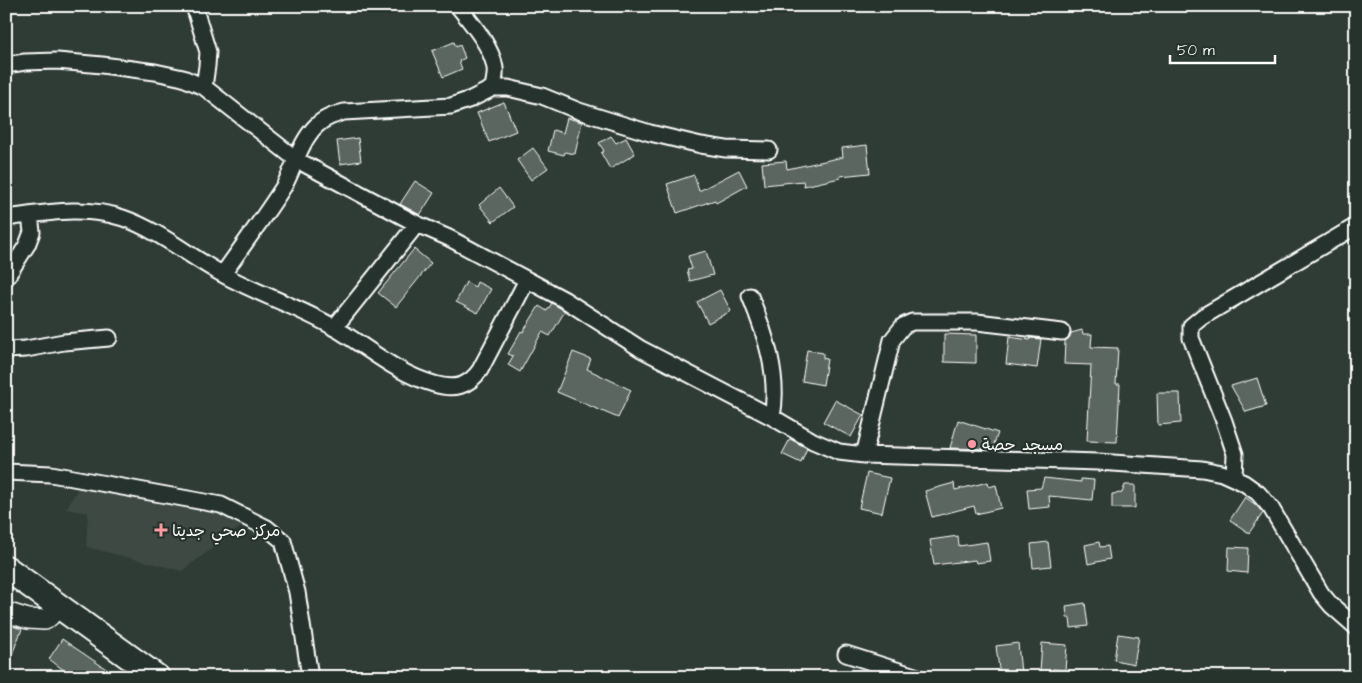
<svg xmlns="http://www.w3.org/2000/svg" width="1362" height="683" font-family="'Architects Daughter','Playpen Sans Arabic',sans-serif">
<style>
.built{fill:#3c4842}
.building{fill:#5b6661;stroke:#fff}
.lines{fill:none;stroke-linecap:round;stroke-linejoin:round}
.minor-casing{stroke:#fff;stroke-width:19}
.tertiary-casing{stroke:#fff;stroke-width:22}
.primary-casing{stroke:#fff;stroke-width:28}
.minor{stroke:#26332d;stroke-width:15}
.tertiary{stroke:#26332d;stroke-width:19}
.primary{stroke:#26332d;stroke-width:24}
.poi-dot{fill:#ff9aa2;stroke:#26332d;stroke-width:2}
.labels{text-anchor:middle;stroke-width:4.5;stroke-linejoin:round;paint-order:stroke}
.poi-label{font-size:16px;fill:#fff;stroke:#26332d;text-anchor:start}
</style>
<rect width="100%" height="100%" fill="#2f3b35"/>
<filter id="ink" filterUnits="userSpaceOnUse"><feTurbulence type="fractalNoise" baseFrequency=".02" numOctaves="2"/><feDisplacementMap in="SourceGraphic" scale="10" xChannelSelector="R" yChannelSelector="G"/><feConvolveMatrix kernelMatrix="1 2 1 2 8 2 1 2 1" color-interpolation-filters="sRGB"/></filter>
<g filter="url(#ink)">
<path class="built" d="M99,473L258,514L182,571L86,547L88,513L66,509L86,474L97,477Z"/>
<path class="building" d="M454,42L456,47L460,45L465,58L459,61L462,69L443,77L432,51Z
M504,102L516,131L489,142L477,113Z
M567,118L582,122L575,154L565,152L564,155L548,151L553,130L563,133Z
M611,136L616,143L626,138L635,154L610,169L601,153L604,151L599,143Z
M358,138L361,161L340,164L337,141Z
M867,145L870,173L840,176V178L804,186L803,181L764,185L762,163L786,161L787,169L843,157L842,148Z
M533,148L548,168L531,180L517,160Z
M739,170L747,186L716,203L715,200L677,213L667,184L694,175L699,191Z
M415,181L434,193L420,215L400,204Z
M499,188L513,207L493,222L479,205Z
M414,249L431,263L396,307L378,293Z
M706,251L713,275L690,281L687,270L692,269L688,256Z
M466,282L475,287L477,282L491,289L478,313L456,302Z
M720,290L731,311L708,323L697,302Z
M552,303L565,311L550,336L542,332L520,372L508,365L513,356L508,354L521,331L523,332L539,306L547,311Z
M1082,330L1083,334H1092L1091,347L1118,348L1116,384H1120L1117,442L1087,441L1091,365L1064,364L1065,341L1069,338L1071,333Z
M944,334L976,335V363L944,362Z
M1009,337L1030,340V338L1041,339L1037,368L1006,364Z
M807,350L823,353V358L827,359L823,385L802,381Z
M573,352L591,359L587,369L631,390L618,418L557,392Z
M1257,378L1266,406L1246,412L1231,386Z
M1157,393H1180L1181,423L1158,425Z
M835,400L863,415L851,437L823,422Z
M958,420L998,433L992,449L950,448Z
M790,439L807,448L801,463L782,454Z
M867,473L890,478L882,513L859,508Z
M1044,478L1081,482V479L1094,480L1092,500L1049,496L1050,507L1029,509L1027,489L1041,488Z
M988,482L989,487L996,485L1001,508L976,514L974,506L932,517L925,491L954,483L955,490Z
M1125,485H1135V508H1112V494L1122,493Z
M1245,497L1256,505L1263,513L1249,533L1230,520Z
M958,536L959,546L987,542L990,561L976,563L975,560L934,565L930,540Z
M1048,542L1051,566L1033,568L1031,544Z
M1099,542L1100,547L1108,546L1110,559L1088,564L1085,545Z
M1229,547L1248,548L1247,573L1228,571Z
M1085,603L1088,626L1071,628L1070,618H1067L1066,606Z
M6,624L22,629L7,667H6Z
M1118,634L1139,637L1134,664L1114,660Z
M62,639L118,677H73L49,659Z
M1018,643L1021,673L1000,676L996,646Z
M1042,643L1067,645L1065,670L1053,669V673L1040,672Z"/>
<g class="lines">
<defs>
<path id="minor" d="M194,6L208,52L207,66L204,87
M6,65L25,62L57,61L102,65L155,72L183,78L204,87L297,160L417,224L449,238L565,300L641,349L772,417L813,441L839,452L864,455L1098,462L1202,469L1222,473L1244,483L1258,493L1271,508L1321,593L1331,605L1356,627
M493,88H508L542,96L579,111L650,133L701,145L726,149L769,150
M6,218C45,213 85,205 123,218C158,230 189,256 222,274C258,294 299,307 335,328C367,347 397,374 434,384C454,390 468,387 480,370L527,280
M223,274C243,245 265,216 284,186C295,166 300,142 316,126C324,118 334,115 344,112L451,106L471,99L493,88C494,81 496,74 495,68C492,47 471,22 458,6
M6,278L27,245L32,232L30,215
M750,296C765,333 780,376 772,417
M334,328L417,224
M6,350L26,349L64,342L109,338
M864,455L892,340L903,326L912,322H977L1062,332
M6,472L51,474L221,505L267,528L283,541L297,592L310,677
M1234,478L1235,454L1224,421L1191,338V326L1202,317L1356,226
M846,654L918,677"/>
<path id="tertiary" d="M6,612L28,619L45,620L50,616L58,605"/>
<path id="primary" d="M6,568L157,677"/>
</defs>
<use href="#minor" class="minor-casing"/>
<use href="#tertiary" class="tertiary-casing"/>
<use href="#primary" class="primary-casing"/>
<use href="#minor" class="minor"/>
<use href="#tertiary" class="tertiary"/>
<use href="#primary" class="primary"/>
</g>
</g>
<g class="poi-dot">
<circle cx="972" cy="444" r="5"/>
<path d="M158.5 522.5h5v5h5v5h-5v5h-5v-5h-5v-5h5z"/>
</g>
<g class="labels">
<g class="poi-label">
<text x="982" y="450">مسجد حصة</text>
<text x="172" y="536">مركز صحي جديتا</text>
</g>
</g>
<rect width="1362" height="683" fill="none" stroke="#26332d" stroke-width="25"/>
<rect x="12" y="12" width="1337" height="658" fill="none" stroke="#fff" stroke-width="2" filter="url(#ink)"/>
<path d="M1170 55v8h105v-8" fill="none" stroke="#ffffff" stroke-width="2.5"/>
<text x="1177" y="55" font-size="15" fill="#ffffff" stroke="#26332d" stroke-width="4" paint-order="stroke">50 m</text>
</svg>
